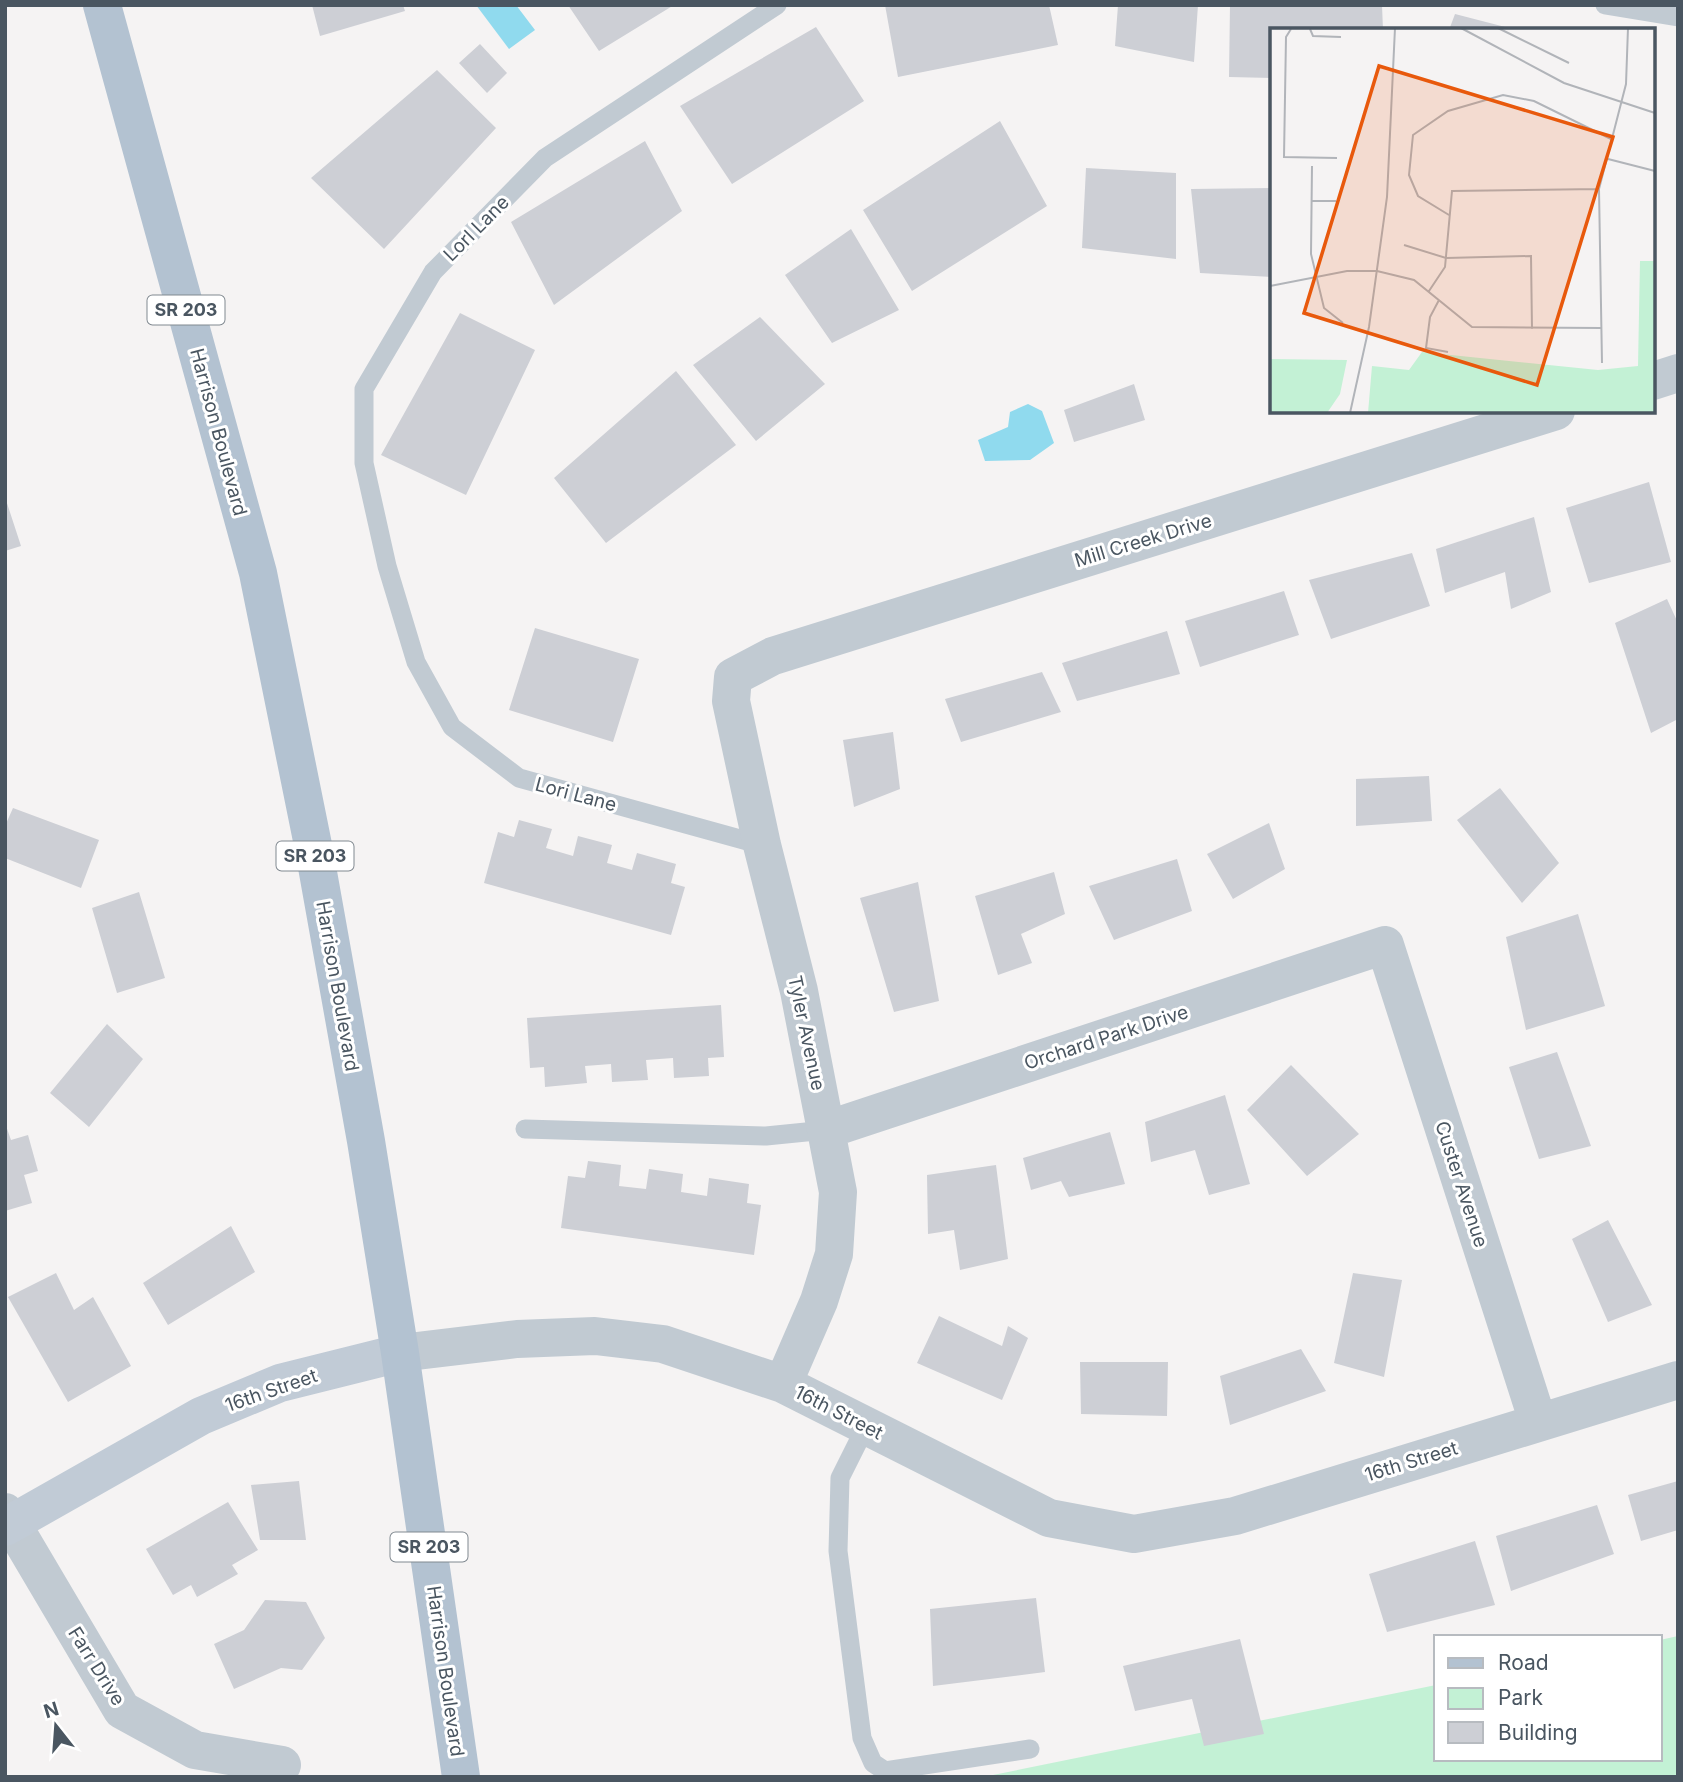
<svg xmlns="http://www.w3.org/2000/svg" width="1683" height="1782" font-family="Inter,sans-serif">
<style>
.green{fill:#c3f1d5}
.water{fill:#90daee}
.building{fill:#cdcfd5}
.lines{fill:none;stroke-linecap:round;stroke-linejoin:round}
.lane{stroke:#c1cad2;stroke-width:19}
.street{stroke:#c1cad2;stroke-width:38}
.secondary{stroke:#c1cbd6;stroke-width:38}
.primary{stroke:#b3c2d1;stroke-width:38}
.labels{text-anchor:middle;stroke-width:6;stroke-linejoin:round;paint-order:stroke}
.shield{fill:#fff;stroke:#808990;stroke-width:2}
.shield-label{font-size:18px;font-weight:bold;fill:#4a5661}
.street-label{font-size:19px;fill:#4a5661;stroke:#fff}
.inset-road{fill:none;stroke:#b1b4b9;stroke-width:2}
.view{fill:#e8590c;fill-opacity:0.15;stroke:#e8590c;stroke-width:3.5}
.inset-edge{fill:none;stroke:#4a5661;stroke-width:3.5}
</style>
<rect width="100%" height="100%" fill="#f5f3f3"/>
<path class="green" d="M1678,1636V1777H983L1436,1685V1759H1660V1640Z"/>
<path class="water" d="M476,5H516L535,30L509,49Z
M1028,404L1042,411L1054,443L1030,460L985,461L978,440L1008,427L1010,412Z"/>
<path class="building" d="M312,5H403L405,11L320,36Z
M568,5H674L599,51Z
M885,5H1049L1058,45L898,77Z
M1118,5H1198L1194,62L1115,46Z
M1230,5H1382L1383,30H1272V78L1229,77Z
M1455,14L1513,29V30H1449Z
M816,27L864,101L732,184L680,106Z
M480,44L507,73L487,93L459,63Z
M437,70L496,128L384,249L311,178Z
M1000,121L1047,206L912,291L863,210Z
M645,141L682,211L554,305L511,222Z
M1086,168L1176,173V259L1082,248Z
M1272,188V277L1200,273L1191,189Z
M851,229L899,310L832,343L785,275Z
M460,313L535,350L466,495L381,455Z
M760,317L825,384L756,441L693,365Z
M676,371L736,445L606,543L554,478Z
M1134,384L1145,420L1074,442L1064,410Z
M1649,482L1671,562L1589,583L1566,508Z
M5,497L21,546L5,551Z
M1534,517L1551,592L1511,609L1505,572L1445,593L1436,549Z
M1412,553L1430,606L1331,639L1309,580Z
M1284,591L1299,635L1200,667L1185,621Z
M1667,599L1678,623V719L1651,733L1615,623Z
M535,628L639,659L613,742L509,710Z
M1167,631L1180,674L1077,701L1062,663Z
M1042,672L1061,712L961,742L945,699Z
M893,732L900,789L854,807L843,740Z
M1429,776L1432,821L1356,826V779Z
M1500,788L1559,863L1522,903L1457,820Z
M13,808L99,840L81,888L5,858V826Z
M519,820L552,829L546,848L573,856L578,836L612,845L607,863L632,870L637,853L676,864L671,883L685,887L671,935L484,883L498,832L514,837Z
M1269,823L1285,869L1233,899L1207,854Z
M1177,859L1192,911L1114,940L1089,886Z
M1054,872L1065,914L1021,934L1032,963L998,975L975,896Z
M918,882L939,1001L894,1012L860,898Z
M139,892L165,978L117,993L92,908Z
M1578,914L1605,1006L1526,1030L1506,937Z
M721,1005L724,1057L708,1058L709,1076L674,1078L673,1058L646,1060L648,1080L612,1082L611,1064L585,1066L587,1083L545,1087L544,1067L530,1068L527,1018Z
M107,1024L143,1059L89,1127L50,1093Z
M1557,1052L1591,1146L1539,1159L1509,1067Z
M1291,1065L1359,1134L1307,1176L1247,1110Z
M1225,1095L1250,1184L1209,1195L1195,1150L1151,1162L1145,1122Z
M5,1123L11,1140L28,1135L38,1171L24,1175L32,1203L5,1211Z
M1110,1132L1125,1184L1069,1197L1061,1181L1031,1190L1023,1158Z
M588,1161L621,1165L619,1186L646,1189L649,1169L683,1174L681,1192L707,1196L709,1178L749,1184L747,1203L761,1205L754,1255L561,1228L568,1176L585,1178Z
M996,1165L1008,1259L960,1270L954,1230L928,1234L927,1175Z
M1608,1220L1652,1305L1608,1322L1572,1239Z
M231,1226L255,1272L168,1325L143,1283Z
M56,1273L74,1310L93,1297L131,1366L68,1402L8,1297Z
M1353,1273L1402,1280L1384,1377L1334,1363Z
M939,1316L1002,1346L1008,1326L1028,1338L1002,1400L917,1363Z
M1301,1349L1326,1391L1230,1425L1220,1376Z
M1080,1362H1168L1167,1416L1081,1414Z
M299,1481L306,1540H260L251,1485Z
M1678,1481V1530L1641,1541L1628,1495Z
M228,1502L258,1550L232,1565L238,1574L197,1597L191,1585L173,1595L146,1549Z
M1597,1505L1614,1554L1511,1591L1496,1536Z
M1475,1541L1495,1605L1387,1632L1369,1574Z
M1036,1598L1045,1672L933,1686L930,1609Z
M265,1600L306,1602L325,1638L302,1670L281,1668L234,1689L214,1644L244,1630Z
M1240,1639L1264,1734L1204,1746L1192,1699L1135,1711L1123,1666Z"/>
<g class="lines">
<path class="lane" d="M1605,5L1678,17
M762,845L519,778L452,727L416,662L387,566L364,463V389L433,272L545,158L777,5
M525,1129L766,1136L826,1130
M866,1426L840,1478L838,1551L862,1738L873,1763L885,1771L1030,1749"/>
<path class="street" d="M1653,381L1678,373
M826,1130L1385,945L1538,1422
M400,1353L517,1339L595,1336L663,1344L783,1384L1049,1518L1134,1534L1235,1516L1678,1380
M783,1384L819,1301L834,1254L838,1192L799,991L762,845L731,701L733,677L773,656L1556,411
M5,1512L122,1710L195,1750L282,1765"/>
<path class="secondary" d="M5,1527L201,1416L280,1383L400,1353"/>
<path class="primary" d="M102,5L258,573L314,850L366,1141L400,1353L461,1777"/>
</g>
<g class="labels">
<g class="shield">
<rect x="147.5" y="295.5" width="77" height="29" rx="5"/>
<rect x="276.5" y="841.5" width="77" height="29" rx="5"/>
<rect x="390.5" y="1532.5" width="77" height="29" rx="5"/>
</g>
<g class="shield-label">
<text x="186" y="316">SR 203</text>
<text x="315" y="862">SR 203</text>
<text x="429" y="1553">SR 203</text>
</g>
<g class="street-label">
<text transform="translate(476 228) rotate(-45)" y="7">Lorl Lane</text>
<text transform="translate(219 432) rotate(75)" y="7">Harrison Boulevard</text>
<text transform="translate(1143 540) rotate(-17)" y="7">Mill Creek Drive</text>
<text transform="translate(576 794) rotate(15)" y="7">Lori Lane</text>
<text transform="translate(338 986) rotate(80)" y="7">Harrison Boulevard</text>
<text transform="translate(807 1033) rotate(78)" y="7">Tyler Avenue</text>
<text transform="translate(1106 1037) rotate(-18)" y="7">Orchard Park Drive</text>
<text transform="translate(1462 1184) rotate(72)" y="7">Custer Avenue</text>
<text transform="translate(271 1390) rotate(-19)" y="7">16th Street</text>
<text transform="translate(839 1412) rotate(27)" y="7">16th Street</text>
<text transform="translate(1411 1461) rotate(-17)" y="7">16th Street</text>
<text transform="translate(97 1666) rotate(58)" y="7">Farr Drive</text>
<text transform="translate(446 1671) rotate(82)" y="7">Harrison Boulevard</text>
</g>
</g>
<g transform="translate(1270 28)">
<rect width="385" height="385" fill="#f5f3f3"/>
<path d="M370,233H385V385H98L102,338L139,342L152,324L328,342L368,338ZM0,331L77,332L70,366L57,385H0Z" fill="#c3f1d5"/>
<path class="inset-road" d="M191,0L294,55L385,85M228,0L299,35M21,1L16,9L14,129L67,130M40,1L43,8L71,9M338,131L385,143M42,138L41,226L54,280L73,295M42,173H66M179,187L148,168L139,147L143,107L178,83L233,67L264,73L343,112M134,217L176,230L261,228L262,301M0,258L77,243H107L144,252L202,299L331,300M159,263L175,239L182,163L329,161M169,272L160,289L156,320L178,324M332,335L329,161L356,56L358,0M80,385L99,299L117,169L125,0"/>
<path class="view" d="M109,38L343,109L267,357L34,285Z"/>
<rect width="385" height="385" class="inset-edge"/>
</g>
<rect width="1683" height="1782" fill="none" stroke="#4a5661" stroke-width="14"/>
<rect x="1434" y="1635" width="228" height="126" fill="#ffffff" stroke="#b7bbc0" stroke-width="2"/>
<rect x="1448" y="1658" width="35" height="10" fill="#b3c2d1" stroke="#b7bbc0" stroke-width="2"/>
<text x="1498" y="1670" font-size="21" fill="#4a5661">Road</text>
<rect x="1448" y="1688" width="35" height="21" fill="#c3f1d5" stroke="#b7bbc0" stroke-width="2"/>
<text x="1498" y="1705" font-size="21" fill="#4a5661">Park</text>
<rect x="1448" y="1722" width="35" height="21" fill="#cdcfd5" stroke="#b7bbc0" stroke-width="2"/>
<text x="1498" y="1740" font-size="21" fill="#4a5661">Building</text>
<g transform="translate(56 1726) rotate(343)" stroke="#ffffff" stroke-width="5" paint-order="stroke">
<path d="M0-5L12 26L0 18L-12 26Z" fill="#4a5661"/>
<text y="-10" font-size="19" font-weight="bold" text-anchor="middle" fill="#4a5661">N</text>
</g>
</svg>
